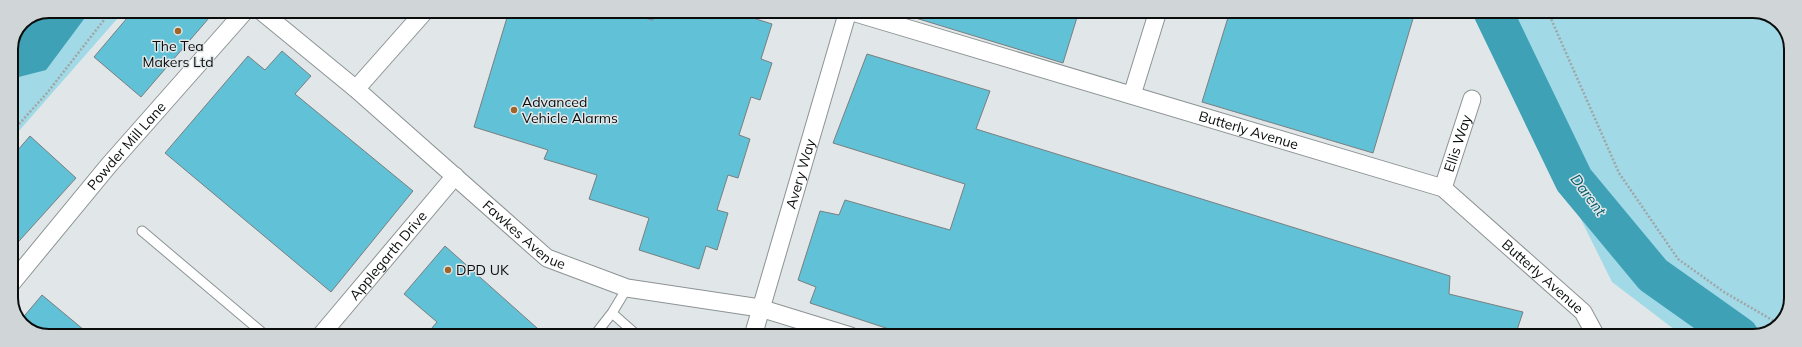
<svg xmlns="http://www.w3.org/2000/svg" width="1802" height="347" font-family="Mulish,sans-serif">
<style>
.green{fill:#a1d9e6}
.water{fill:#3ea1b6}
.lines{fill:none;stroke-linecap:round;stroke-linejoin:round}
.river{stroke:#3ea1b6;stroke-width:39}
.building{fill:#61c1d6;stroke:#797f80}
.service-casing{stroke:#8d9394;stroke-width:11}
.minor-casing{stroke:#8d9394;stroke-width:19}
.path{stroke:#a0a5a6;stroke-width:2.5;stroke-dasharray:2 2;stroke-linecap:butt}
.service{stroke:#fff;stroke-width:9}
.minor{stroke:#fff;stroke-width:17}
.poi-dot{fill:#a06526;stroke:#e1e7e9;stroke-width:1.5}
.labels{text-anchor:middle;stroke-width:3;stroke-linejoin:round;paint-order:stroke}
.poi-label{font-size:14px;fill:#0b0d0d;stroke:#e1e7e9;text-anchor:start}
.street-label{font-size:14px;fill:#0b0d0d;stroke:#e1e7e9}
.water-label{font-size:15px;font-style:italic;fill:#085e6d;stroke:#e1e7e9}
.rim{fill:none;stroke:#0b0d0d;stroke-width:2}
</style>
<rect width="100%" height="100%" fill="#e1e7e9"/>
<path class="green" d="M49,11H124L11,140V49L22,22Z
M1478,12H1760L1781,24L1791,44L1790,305L1778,327L1753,336H1683L1612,282Z"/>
<path class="water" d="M49,11H90L46,70L11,79V49L22,22Z"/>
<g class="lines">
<path class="river" d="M1493,12L1574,180L1653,275L1739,336"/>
</g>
<path class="building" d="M133,11H215L141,97L94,57Z
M509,11H614L653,20L655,11H731L772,24L761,59L772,63L760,100L751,97L739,135L750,139L738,178L728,175L717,210L728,213L717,250L706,246L699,269L639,250L649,218L589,199L597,175L544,159L548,150L474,127Z
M910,11H1079L1063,63L909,16Z
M1230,11L1415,12L1373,153L1202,102Z
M282,51L311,76L295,94L413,191L331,292L165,153L248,56L265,70Z
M867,54L990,91L976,129L1450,276L1449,294L1523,312L1515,336H910L810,303L816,287L798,280L820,211L839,215L845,200L950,230L965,184L833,143Z
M30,136L76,178L11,250V158Z
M445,246L546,336L426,335L437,322L404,294Z
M42,295L90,335H42L21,323L20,321Z"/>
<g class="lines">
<defs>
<path id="service" d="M142,231L265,335
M612,313L638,336
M594,336L612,313L627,288"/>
<g id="minor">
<path id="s1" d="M261,11L356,89L547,258L627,288L760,308L851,336"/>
<path id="s2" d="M849,11L1443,188L1583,312L1596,336"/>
<path d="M356,89L425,11"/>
<path d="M1132,95L1158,11"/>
<path id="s3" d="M1443,188L1472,99"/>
<path id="s4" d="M11,284L109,165L245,11"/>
<path id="s5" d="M321,335L455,176"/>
<path id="s6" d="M753,336L848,11"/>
</g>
</defs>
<use href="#service" class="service-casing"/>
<use href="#minor" class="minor-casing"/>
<path class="path" d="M1548,12L1619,173L1678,259L1724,292L1779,324
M11,133L47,93L111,11"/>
<use href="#service" class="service"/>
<use href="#minor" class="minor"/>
</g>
<g class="poi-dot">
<circle cx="178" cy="31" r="4"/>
<circle cx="514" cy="110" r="4"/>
<circle cx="448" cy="270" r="4"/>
</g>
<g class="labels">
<g class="poi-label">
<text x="178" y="51" text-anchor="middle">The Tea<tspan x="178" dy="16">Makers Ltd</tspan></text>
<text x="522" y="107">Advanced<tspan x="522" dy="16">Vehicle Alarms</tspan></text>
<text x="456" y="275">DPD UK</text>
</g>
<g class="street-label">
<text dy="5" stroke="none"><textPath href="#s2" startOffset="417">Butterly Avenue</textPath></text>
<text dy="5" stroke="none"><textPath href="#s3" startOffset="47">Ellis Way</textPath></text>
<text dy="5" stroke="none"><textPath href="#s4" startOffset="180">Powder Mill Lane</textPath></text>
<text dy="5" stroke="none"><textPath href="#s6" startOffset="169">Avery Way</textPath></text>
<text dy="5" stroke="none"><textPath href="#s1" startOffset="346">Fawkes Avenue</textPath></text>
<text dy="5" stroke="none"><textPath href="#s5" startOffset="104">Applegarth Drive</textPath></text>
<text dy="5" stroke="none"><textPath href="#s2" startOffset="753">Butterly Avenue</textPath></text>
</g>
<g class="water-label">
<text transform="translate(1588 195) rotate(53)" y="5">Darent</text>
</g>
</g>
<path d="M0 0H1802V347H0ZM49 18H1753A31 31 0 0 1 1784 49V298A31 31 0 0 1 1753 329H49A31 31 0 0 1 18 298V49A31 31 0 0 1 49 18Z" fill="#d0d6d7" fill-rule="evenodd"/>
<path class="rim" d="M49 18H1753A31 31 0 0 1 1784 49V298A31 31 0 0 1 1753 329H49A31 31 0 0 1 18 298V49A31 31 0 0 1 49 18Z"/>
</svg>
